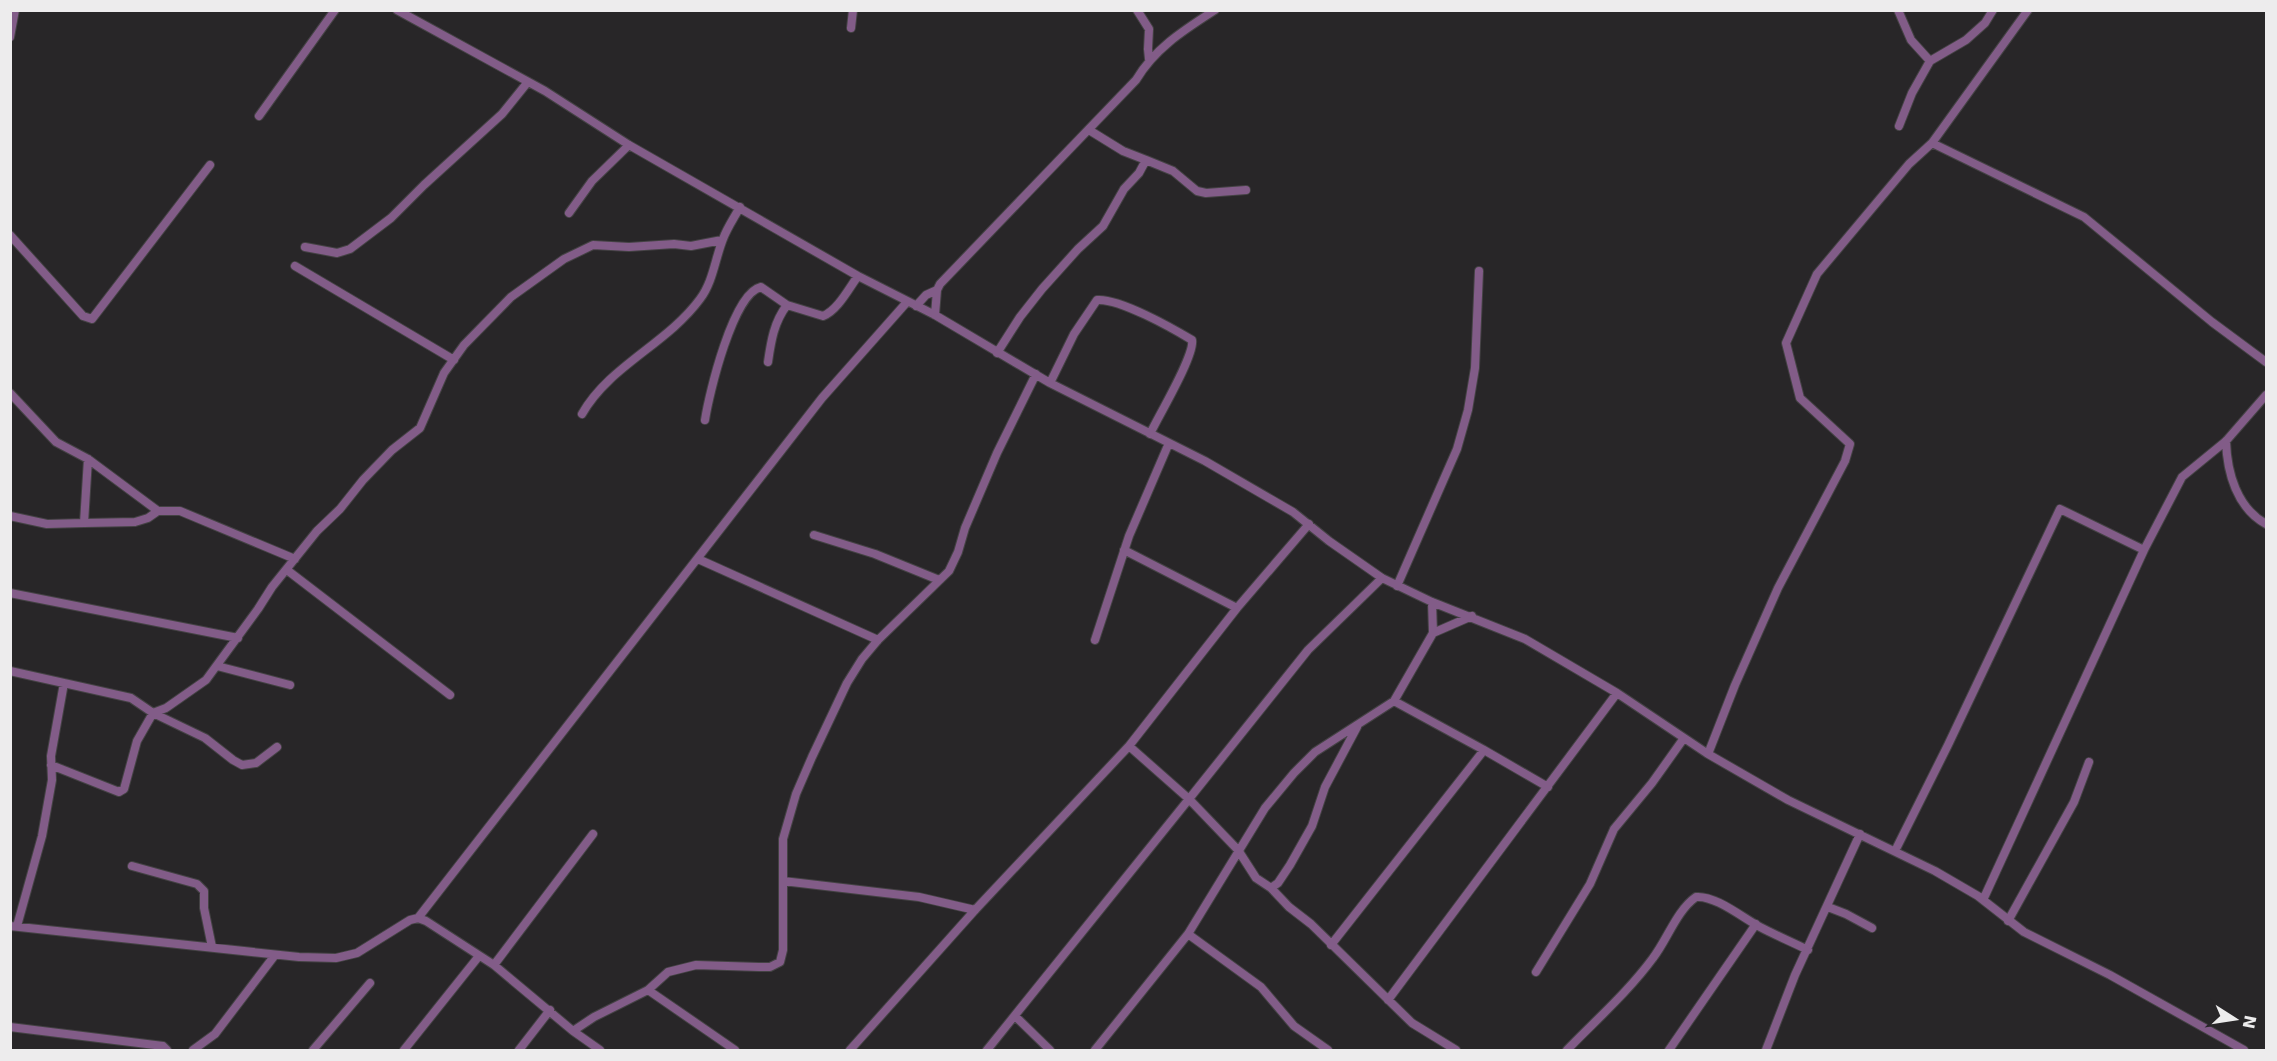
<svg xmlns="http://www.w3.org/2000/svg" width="2277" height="1061" font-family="'DejaVu Sans',sans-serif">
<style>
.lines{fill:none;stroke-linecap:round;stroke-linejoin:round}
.street-casing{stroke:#444244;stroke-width:10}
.street{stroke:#825c88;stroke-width:8}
</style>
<rect width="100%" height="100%" fill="#282628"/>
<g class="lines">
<defs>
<path id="street" d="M397,10L545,91L629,145L858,276L935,315L1050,383L1205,461L1293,512L1329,541L1382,578L1432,602L1525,639L1617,693L1708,754L1788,800L1935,871L1978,896L2024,932L2110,975L2244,1050
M1137,10L1149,29L1148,49L1149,59
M1898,10L1911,40L1930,61
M851,28L853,10
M10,37L15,10
M259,116L335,10
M1899,126L1912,93L1930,61L1966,40L1985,23L1993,10
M1932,143L2084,217L2212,322L2266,362
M1146,160L1173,171L1197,191L1206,193L1246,190
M569,213L592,181L629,145
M10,235L83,316L92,319L210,165
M305,247L337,253L350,249L391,218L424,185L502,114L527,83
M295,266L454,360
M916,306L926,295L937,290
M935,315L937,290L940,284L1136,80C1155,48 1184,30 1215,10
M997,353L1020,317L1042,289L1078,249L1103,226L1124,189L1139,173L1146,160L1123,151L1089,130
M768,362C771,341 774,322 787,305
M1050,383L1074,334L1097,300C1119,298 1172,328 1192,340C1195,355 1159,415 1150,434
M10,393L56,442L88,459L158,511
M582,414C609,366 667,344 700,299C713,282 715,259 723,239C727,228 734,218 740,207
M705,420C709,394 733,293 761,287L787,305L823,316C838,310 849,288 858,276
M2226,441C2227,473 2237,508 2266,524
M10,516L47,524L84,523L135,522L148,518L158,511H180L295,559
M84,523L88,459
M814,535L875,554L939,580
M1124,550L1237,608
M698,559L878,640
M287,570L450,695
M1382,578L1308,650L1189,799L1238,850L1256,878L1271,888L1289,907L1311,924L1412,1023L1456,1050
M1397,586L1457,449L1468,410L1475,368L1479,271
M10,593L238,638
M1433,633L1472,616
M1095,640L1129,536L1169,443
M217,666L290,685
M10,671L131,698L153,713L166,708L206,680L258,609L272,587L317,531L340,509L363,480L392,450L420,428L444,373L464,345L511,297L564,259L593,245L629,247L674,244L691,246L722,240
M1394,701L1484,750L1548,787
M1708,754L1735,685L1778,588L1845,461L1850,444L1800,398L1786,343L1817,274L1909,164L1932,143L2028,10
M51,765L119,792L124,789L137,741L153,713L205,738L233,760L242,765L256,763L277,747
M1897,847L1948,745L2060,509L2144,550
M132,866L197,884L204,891V908L212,947
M783,881L919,897L975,910
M1271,888L1278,883L1290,865L1312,826L1325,787L1357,727
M1983,900L2144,550L2182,477L2226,441L2266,395
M1828,907L1846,914L1872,928
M418,918L822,398L907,302
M2008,921L2074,802L2089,762
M10,926L299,957L336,958L357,953L410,920L418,918L426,921L494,965L573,1031L594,1017L648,990L668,972L696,965L759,967H770L780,962L783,950V839L796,794L812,757L847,683L862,659L878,640L949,571L958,552L965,528L997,453L1036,374
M17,926L42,836L52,780L51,756L64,683
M1188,934L1261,987L1294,1026L1328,1050
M1331,945L1484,750
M494,965L593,834
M1536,972L1590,884L1614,829L1652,783L1684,738
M648,990L735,1050
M1388,1000L1617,693
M1015,1016L1050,1050
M10,1027L163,1046L167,1050
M573,1031L600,1050
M193,1050L215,1034L275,955
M313,1050L370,983
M404,1050L479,956
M519,1050L550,1010
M850,1050L975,910L1129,746L1237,608L1309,524
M987,1050L1189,799L1129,746
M1095,1050L1188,934L1265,808L1294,773L1315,752L1394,701L1433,633L1432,602
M1567,1050C1596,1020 1628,992 1653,958C1667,940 1677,910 1696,897C1715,895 1743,918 1760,927C1775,935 1792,942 1808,950
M1669,1050L1756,924
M1766,1050L1795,975L1860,834"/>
</defs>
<use href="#street" class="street-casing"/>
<use href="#street" class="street"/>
</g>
<rect width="2277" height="1061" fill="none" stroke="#edeced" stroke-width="24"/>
<g transform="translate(2235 1019) rotate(102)" stroke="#282628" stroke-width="4.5" paint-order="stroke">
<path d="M0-4.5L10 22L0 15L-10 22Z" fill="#edeced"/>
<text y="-9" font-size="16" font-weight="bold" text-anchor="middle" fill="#edeced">N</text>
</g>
</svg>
